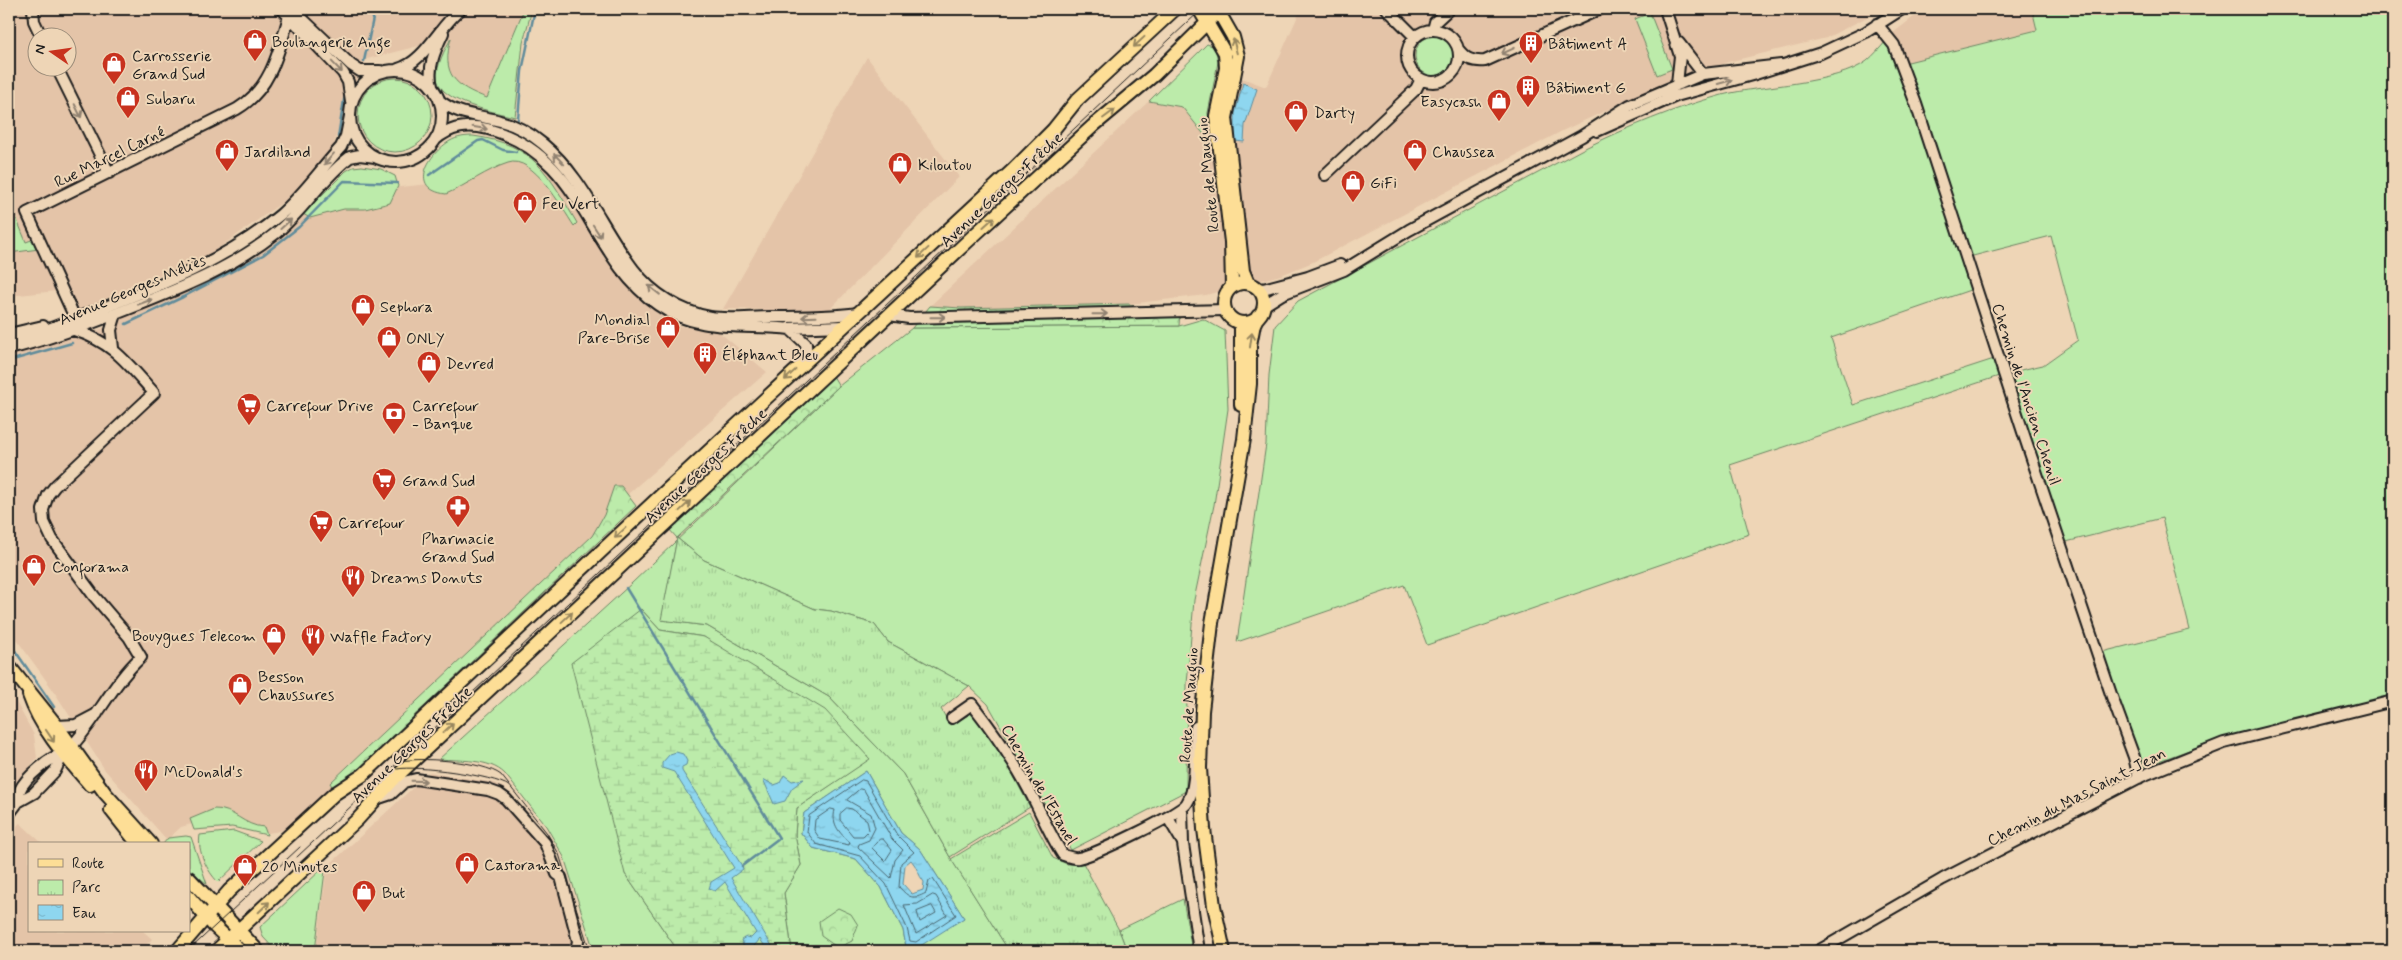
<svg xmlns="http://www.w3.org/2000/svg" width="2402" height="960" font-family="Mynerve,sans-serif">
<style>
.built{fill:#e4c4a8;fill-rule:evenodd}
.grass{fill:#bcebaa;stroke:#6c8463;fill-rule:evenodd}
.forest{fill:url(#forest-crowns);stroke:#6c8463}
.wetland{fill:url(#wetland-marsh);stroke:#6c8463}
.park{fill:url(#park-tufts);stroke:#6c8463}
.water{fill:url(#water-ripples);stroke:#608c9b;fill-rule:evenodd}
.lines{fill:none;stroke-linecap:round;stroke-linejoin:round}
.shore{stroke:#4a6670;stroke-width:1}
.stream{stroke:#608c9b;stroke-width:2.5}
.minor-casing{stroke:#1c1c1c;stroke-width:14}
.major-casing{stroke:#1c1c1c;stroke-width:16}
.minor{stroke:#eed5b6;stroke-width:10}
.major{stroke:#fdde96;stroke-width:12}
.tram{stroke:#1c1c1c;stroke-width:1}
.oneway{stroke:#98875f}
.oneway2{stroke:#908271}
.labels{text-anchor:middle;stroke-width:4;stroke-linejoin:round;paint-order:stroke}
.poi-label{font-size:16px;fill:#1c1c1c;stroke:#eed5b6;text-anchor:start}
.street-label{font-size:16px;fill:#1c1c1c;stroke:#eed5b6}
</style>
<defs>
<pattern id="forest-crowns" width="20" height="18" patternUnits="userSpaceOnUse" patternTransform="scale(1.25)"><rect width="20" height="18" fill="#bcebaa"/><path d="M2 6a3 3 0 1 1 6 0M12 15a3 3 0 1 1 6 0" fill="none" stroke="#a1c992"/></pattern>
<pattern id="wetland-marsh" width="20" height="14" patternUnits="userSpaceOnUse" patternTransform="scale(1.25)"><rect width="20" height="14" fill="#bcebaa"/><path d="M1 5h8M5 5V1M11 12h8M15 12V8" fill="none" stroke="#a1c992"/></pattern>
<pattern id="park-tufts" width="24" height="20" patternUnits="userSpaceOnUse" patternTransform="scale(1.25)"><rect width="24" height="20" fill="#bcebaa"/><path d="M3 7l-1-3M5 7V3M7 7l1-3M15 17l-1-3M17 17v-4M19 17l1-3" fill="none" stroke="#a1c992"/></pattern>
<pattern id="water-ripples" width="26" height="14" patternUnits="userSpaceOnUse" patternTransform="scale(1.25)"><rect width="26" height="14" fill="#8ed6ef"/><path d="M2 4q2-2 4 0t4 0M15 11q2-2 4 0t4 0" fill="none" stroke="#7ab7cc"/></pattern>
</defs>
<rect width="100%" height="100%" fill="#eed5b6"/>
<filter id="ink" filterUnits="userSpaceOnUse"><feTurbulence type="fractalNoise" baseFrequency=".02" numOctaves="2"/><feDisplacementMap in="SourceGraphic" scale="10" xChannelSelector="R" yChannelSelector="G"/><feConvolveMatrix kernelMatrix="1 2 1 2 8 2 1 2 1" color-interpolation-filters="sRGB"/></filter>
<g filter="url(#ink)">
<path class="built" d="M9,9H524L487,98L458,85L449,73L448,50L450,38L367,59L349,94L333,147L287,199L209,255L70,314L57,291L9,296ZM38,38H68V68H38Z
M1301,9H1883L1826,38L1728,62L1659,86L1564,130L1313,262L1281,275L1206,295L1129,304L961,308L930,306L1149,101L1182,107L1206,136L1210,134L1242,78L1266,87Z
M1924,9H2032L2037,30L1904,63L1893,33Z
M867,57L959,177L828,311L723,309Z
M522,143L554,169L628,283L674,325L719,332L767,372L629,493L619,521L293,824L280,831L262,834L230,813L181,827L167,840L105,770L51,687L9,629V352L53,340L83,335L109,326L154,302L220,274L259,253L304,216L326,195L448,182Z
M9,689L34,735L37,758L9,792Z
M430,772L494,783L504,788L515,799L542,831L558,859L587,951H316L327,867Z
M20,823L43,844H29V931H143L152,939L140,951H9V833Z"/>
<path class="grass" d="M524,9H532L523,43L515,117C495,112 441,103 437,79C436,65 445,50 451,38C441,75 455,86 487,98Z
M2032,9H2383L2393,31V695L2216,740L2137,769L2098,653L2190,630L2162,518L2062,543L2002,375L1730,465L1749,534L1427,645L1404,585L1237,642L1266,444L1269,375L1275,326L1298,301L1583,149C1628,127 1674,108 1722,95C1761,85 1837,84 1867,61C1874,55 1880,48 1886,41L1909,102L1973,289L1831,338L1853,405L1997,358L2003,374L2043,365L2078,340L2051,236L1969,257L1904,63L2037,30Z
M1650,13L1672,69L1657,75L1635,19Z
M1415 56a20 20 0 1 1 40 0a20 20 0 1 1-40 0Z
M1207,44L1215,47L1218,62L1208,113L1210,134L1206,137L1182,107L1149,101Z
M358 115a37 37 0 1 1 74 0a37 37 0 1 1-74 0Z
M473,136C535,144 548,174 577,223L574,226C562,208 533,154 508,163C486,170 467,185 446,194C407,189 429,153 450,141C457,137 465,136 473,136Z
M362,166L381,169L395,176L398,186L390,203L365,209H344L310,218L303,214L346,171L353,167Z
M11,205L26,242L34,239L39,249L9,253V206Z
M1203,319L1225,331L1228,409L1214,505L1194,600L1187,684L1186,791L1071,850L988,704L969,686L888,642L874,624L831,611L815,609L704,560L677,538L662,620L707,626L829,697L903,774L950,857L1009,951H792L784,893L801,865L795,835L797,808L869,759L704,637L660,630L641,609L625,874L678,951H594L564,857L546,826L505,774C489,758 460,761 439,759L632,583L839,386L912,328L1179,326ZM866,771L901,833L920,849L964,918L906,947L903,930L881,887L856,859L813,848L801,833L804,813Z
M214,809C234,808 243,826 264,827L267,835L232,827L194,830L190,819Z
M234,831L261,841L218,882C207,871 197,851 200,835Z
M186,836L191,837L207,884L189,869V844H163L168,838Z
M322,869L325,871L315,951H276L263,937L260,927Z
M1183,899L1192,951H1127L1119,930Z"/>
<path class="forest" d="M1129,304L1147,309L1180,310L1179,326L912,328L930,306L961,308Z
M833,376L839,386L677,538L668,528Z
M614,486H621L636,506L353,774L333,788L330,783L592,536L604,515Z
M838,908L851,914L858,925L852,941L838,948L821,936L819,921Z"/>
<path class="wetland" d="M641,609L660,630L704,637L825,710L870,759L797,808L795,835L801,865L784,893L792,951H678L625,874L571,663Z"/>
<path class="park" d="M677,538L704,560L815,609L831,611L874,624L888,642L969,686L941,709L950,725L974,712L994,739L1030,807L950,857L903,774L829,697L707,626L661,620Z
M1029,812L1053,858L1067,864L1083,863L1119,930L1127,951H1009L951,859Z"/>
<path class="water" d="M1243,83L1257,89L1245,125L1244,142L1235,141V113Z
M676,752L683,754L687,761L686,765L682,767V771L742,866L743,869L731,878L775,951H768L760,939L750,951H741L744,948L741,940L746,937L751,938L756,933L725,882L715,891L709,889L711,882L734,868L674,772L662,768V763L670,754Z
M866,771L901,833L920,849L964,918L917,948L906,947L903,930L881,887L856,859L813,848L801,833L804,813ZM911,860C917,866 918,875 924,882L923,890L912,894L903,884L905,865Z
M784,775L792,781L804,779L792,788L785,801L774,804L763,779L774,785L780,783Z"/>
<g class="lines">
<path class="shore" d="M862,780L866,781L897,835L914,852L901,863L899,887C909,898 913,900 926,893L929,881L933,879L956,915L916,942L910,941L907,928L886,884L860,856L816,844L807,832L809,816Z
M860,789L864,790L892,839L903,850L895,860L891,878L858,847L859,844L869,840L875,828L871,814L847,800Z
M847,808L852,809L867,820L869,830L863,836H853L840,820V814Z
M831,809L835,810C831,824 840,834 850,842L849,845L820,839L814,830L815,820Z
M880,839H883L892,850L885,861L872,848Z
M933,895L936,896L947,915L916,934L904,905L917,904Z
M932,906L936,913L920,922L917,912Z"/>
<path class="stream" d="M364,61L375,9
M518,119L522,71L535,9
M338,137L345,94
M429,175L478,141L483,140L503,150L516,152
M126,324L183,297L263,255L299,227L344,181L397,183
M9,361L72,343
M626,588L779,838L742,866
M9,642L54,707"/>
<defs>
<path id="minor" d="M33,9L34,21L42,38
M282,9L343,73L348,82L351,102
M292,9L351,65L360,71H380
M1387,9L1415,37
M1665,9L1680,56L1677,84H1680
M1877,24L1894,45L1916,104L2024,435L2112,697L2134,757L2139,778
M1433,30L1435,22L1449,9
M1407 56a26 26 0 1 1 52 0a26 26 0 1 1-52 0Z
M1679,43L1703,74
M1458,49C1466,59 1472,62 1485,61L1600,9
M57,68L109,173
M398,69C425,62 439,26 461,9
M350 116a46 46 0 1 1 92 0a46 46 0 1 1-92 0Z
M432,86C427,68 435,50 443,33
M440,101C457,115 479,115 500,121C516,125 531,134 543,144C584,178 602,229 634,270C651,293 681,312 710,317C729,320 751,317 771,317C800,317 829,317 858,313
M1597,131L1676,96L1752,75L1821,53L1866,32L1902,9
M435,140C451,126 468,124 488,129C585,155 586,255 658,305C697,333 745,324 790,329L806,344L807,360
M1325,175L1416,89L1421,79
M1257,288L1263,289L1308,277L1340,265
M1263,306L1282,294L1344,270L1409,230L1582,136L1630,105L1703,74L1781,65
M889,315L909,318L1225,310
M75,318L27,213L237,109C273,88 280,46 291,9
M788,328L843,326
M9,334L43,326
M9,338C39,336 67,321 95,311C160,286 226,260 280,215C303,195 321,169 341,147L346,136L350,116
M113,348L111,330L116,314
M9,349C50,339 88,325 128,309C179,289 232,268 276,233C303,211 322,178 350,157L360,155L375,157
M952,718L972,704C993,731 1013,759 1029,790C1041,812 1049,834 1063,855C1067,856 1073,859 1078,858C1092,856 1181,814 1187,803C1198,786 1194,748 1196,727
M57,726L76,725L97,714
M71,747C97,719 113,683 141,657L129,637L94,596L52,539L44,522L43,510L48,495L55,486L154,393C128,364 113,342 74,330
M376,799L391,794L404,782L416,779L488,790L499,794L506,799L545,843L557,874L561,877L578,941L576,951
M18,802C18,798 18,793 20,790C25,778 51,756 63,754
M1182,809L1183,844L1199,951
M9,814L18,802L34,793L55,771L63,754
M1168,818L1183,843
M1818,951L1943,879L2142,776L2224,743L2393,701"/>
<path id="major" d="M1199,9L1225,53L1226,68L1216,116L1231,242L1232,287
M1217,9L1233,37L1238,56L1226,118L1243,271L1248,283
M1224 303a20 20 0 1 1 40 0a20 20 0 1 1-40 0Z
M1241,405V323
M9,666L57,726L105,793L151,844
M29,695C41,730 66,757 90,785
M111,810L138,844
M189,878L258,951
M189,897L214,926L241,951
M177,951L229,891L334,794L363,775L658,498L1012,171L1053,130L1077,100L1175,9
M216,951L358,819L396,777L969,240L1093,126L1154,75L1221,9
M1224,951L1214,906L1204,829L1200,768L1202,711L1212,623L1244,439L1250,384V345L1254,324L1258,316"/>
</defs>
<use href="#minor" class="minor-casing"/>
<use href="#major" class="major-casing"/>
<use href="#minor" class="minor"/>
<use href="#major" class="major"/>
<path class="tram" d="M396,762C418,756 483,761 501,775L547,833L559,854L590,951
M397,769C416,765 493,775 509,786
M297,857L1202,9
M188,951L300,847"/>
</g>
<defs><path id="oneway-shaft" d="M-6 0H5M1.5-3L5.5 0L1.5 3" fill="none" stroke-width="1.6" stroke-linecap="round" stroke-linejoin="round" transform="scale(1.25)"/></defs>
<g class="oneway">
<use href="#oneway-shaft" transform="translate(1139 42) rotate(137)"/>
<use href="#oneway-shaft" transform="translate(1235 46) rotate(-104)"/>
<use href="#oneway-shaft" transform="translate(1109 114) rotate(-37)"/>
<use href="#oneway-shaft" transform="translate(989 222) rotate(-42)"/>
<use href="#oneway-shaft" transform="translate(923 253) rotate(137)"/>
<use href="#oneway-shaft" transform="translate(1251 340) rotate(-82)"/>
<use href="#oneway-shaft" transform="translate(790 375) rotate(137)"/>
<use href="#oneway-shaft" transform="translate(685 506) rotate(-43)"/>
<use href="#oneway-shaft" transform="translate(620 533) rotate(137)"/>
<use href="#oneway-shaft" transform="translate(567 617) rotate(-43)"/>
<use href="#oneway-shaft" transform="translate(448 728) rotate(-43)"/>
<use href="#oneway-shaft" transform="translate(50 736) rotate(56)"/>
<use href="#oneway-shaft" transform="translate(264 907) rotate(-44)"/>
</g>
<g class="oneway2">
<use href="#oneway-shaft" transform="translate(1508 51) rotate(155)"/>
<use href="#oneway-shaft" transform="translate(337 67) rotate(46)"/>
<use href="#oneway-shaft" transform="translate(1725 82) rotate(-15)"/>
<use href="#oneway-shaft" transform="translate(78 111) rotate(64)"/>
<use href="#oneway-shaft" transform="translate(480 128) rotate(9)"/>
<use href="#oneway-shaft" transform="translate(329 159) rotate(131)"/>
<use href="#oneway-shaft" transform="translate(559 159) rotate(-134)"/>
<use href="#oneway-shaft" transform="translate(286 224) rotate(-42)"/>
<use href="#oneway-shaft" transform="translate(597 231) rotate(57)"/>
<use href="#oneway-shaft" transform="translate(654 290) rotate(-142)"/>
<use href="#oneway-shaft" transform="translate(145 302) rotate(-21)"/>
<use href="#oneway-shaft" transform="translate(1100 314) rotate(-1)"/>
<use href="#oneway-shaft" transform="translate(809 317) rotate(178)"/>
<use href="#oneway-shaft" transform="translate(938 317) rotate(-1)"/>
<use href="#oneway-shaft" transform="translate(419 781) rotate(1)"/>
</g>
</g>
<defs>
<symbol id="shop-pin" viewBox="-11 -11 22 30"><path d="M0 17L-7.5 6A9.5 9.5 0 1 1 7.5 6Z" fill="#c8321e" stroke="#eed5b6"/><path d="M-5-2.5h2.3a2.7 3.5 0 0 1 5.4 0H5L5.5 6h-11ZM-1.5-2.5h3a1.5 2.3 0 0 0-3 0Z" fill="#fff"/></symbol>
<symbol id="building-pin" viewBox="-11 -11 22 30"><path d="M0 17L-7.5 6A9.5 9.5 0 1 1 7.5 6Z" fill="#c8321e" stroke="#eed5b6"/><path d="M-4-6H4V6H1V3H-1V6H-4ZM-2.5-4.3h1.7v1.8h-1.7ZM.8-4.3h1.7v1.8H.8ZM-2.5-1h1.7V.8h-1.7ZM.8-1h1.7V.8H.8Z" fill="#fff"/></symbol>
<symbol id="supermarket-pin" viewBox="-11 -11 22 30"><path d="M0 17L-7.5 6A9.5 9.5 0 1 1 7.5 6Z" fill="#c8321e" stroke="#eed5b6"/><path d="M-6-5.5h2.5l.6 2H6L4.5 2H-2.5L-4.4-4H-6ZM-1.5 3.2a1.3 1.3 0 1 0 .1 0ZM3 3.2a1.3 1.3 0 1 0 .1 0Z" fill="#fff"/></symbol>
<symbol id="bank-pin" viewBox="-11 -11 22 30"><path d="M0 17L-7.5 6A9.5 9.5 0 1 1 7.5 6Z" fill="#c8321e" stroke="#eed5b6"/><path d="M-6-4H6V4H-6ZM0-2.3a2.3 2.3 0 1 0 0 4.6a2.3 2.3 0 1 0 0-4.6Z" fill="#fff"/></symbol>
<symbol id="pharmacy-pin" viewBox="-11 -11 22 30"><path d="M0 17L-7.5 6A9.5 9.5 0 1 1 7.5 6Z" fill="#c8321e" stroke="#eed5b6"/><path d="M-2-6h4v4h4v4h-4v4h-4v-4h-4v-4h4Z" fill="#fff"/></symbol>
<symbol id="restaurant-pin" viewBox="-11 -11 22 30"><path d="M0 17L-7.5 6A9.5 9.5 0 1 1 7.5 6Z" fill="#c8321e" stroke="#eed5b6"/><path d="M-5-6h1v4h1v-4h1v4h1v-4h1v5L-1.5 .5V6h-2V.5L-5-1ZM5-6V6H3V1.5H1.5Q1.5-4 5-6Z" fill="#fff"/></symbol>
</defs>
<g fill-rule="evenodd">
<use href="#shop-pin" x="241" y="27" width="28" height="38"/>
<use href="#building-pin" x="1517" y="29" width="28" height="38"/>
<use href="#shop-pin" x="100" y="50" width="28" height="38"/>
<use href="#building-pin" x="1514" y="73" width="28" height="38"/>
<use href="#shop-pin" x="114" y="84" width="28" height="38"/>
<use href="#shop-pin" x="1485" y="87" width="28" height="38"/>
<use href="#shop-pin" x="1282" y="98" width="28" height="38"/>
<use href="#shop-pin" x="213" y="137" width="28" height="38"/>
<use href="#shop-pin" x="1401" y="137" width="28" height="38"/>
<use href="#shop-pin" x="886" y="150" width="28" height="38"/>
<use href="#shop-pin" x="1339" y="168" width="28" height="38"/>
<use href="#shop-pin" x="511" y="189" width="28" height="38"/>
<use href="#shop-pin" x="349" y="292" width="28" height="38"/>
<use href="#shop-pin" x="654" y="314" width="28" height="38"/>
<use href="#shop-pin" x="375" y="324" width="28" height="38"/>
<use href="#building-pin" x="691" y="340" width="28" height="38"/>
<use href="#shop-pin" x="415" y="349" width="28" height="38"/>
<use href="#supermarket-pin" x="235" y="391" width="28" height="38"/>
<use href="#bank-pin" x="380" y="400" width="28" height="38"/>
<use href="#supermarket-pin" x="370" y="466" width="28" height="38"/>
<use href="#pharmacy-pin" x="444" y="493" width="28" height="38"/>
<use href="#supermarket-pin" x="307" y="508" width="28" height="38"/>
<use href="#shop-pin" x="20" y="552" width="28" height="38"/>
<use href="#restaurant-pin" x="339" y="563" width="28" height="38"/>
<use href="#shop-pin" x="260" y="621" width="28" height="38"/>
<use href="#restaurant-pin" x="299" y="622" width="28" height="38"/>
<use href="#shop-pin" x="226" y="671" width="28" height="38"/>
<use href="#restaurant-pin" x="132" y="757" width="28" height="38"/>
<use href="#shop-pin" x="453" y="850" width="28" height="38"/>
<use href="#shop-pin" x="231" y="852" width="28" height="38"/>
<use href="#shop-pin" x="350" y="878" width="28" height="38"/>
</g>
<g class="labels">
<g class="poi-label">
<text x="272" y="47">Boulangerie Ange</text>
<text x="1548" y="49">Bâtiment A</text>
<text x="132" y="61">Carrosserie<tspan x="132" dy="18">Grand Sud</tspan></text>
<text x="1546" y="93">Bâtiment G</text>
<text x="146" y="104">Subaru</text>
<text x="1482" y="107" text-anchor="end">Easycash</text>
<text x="1314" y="118">Darty</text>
<text x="244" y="157">Jardiland</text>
<text x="1432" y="157">Chaussea</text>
<text x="918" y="170">Kiloutou</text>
<text x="1370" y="188">GiFi</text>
<text x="542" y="209">Feu Vert</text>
<text x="380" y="312">Sephora</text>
<text x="650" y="325" text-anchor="end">Mondial<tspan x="650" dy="18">Pare-Brise</tspan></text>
<text x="406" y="344">ONLY</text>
<text x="722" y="360">Éléphant Bleu</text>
<text x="446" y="369">Devred</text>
<text x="266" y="411">Carrefour Drive</text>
<text x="412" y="411">Carrefour<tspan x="412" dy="18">- Banque</tspan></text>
<text x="402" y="486">Grand Sud</text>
<text x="338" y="528">Carrefour</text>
<text x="458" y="544" text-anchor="middle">Pharmacie<tspan x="458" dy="18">Grand Sud</tspan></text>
<text x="52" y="572">Conforama</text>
<text x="370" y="583">Dreams Donuts</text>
<text x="256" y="641" text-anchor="end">Bouygues Telecom</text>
<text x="330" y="642">Waffle Factory</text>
<text x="258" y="682">Besson<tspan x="258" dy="18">Chaussures</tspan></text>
<text x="164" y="777">McDonald's</text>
<text x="484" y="870">Castorama</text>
<text x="262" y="872">20 Minutes</text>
<text x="382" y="898">But</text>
</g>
<g class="street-label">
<text transform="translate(109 156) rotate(-26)" y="6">Rue Marcel Carné</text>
<text transform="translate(1207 175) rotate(-96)" y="6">Route de Mauguio</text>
<text transform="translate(1001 189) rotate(-43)" y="6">Avenue Georges Frêche</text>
<text transform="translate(132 289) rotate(-23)" y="6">Avenue Georges Méliès</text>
<text transform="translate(2027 394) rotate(72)" y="6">Chemin de l'Ancien Chenil</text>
<text transform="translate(705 465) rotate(-43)" y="6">Avenue Georges Frêche</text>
<text transform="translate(1188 705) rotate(-86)" y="6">Route de Mauguio</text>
<text transform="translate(411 744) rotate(-44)" y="6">Avenue Georges Frêche</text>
<text transform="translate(1040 784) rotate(60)" y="6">Chemin de l'Estanel</text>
<text transform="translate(2076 796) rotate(-27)" y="6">Chemin du Mas Saint-Jean</text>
</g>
</g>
<rect width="2402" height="960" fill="none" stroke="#eed5b6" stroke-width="30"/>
<rect x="15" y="15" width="2372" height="930" fill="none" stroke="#1c1c1c" stroke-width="2" filter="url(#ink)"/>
<rect x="28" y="842" width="162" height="90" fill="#eed5b6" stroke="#9a8b78"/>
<rect x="38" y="859" width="25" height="8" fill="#fdde96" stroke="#9a8b78"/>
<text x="72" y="868" font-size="15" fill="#1c1c1c">Route</text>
<rect x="38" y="880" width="25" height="15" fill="url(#park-tufts)" stroke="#9a8b78"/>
<text x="72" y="892" font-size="15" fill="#1c1c1c">Parc</text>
<rect x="38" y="905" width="25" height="15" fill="url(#water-ripples)" stroke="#9a8b78"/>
<text x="72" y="918" font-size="15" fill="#1c1c1c">Eau</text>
<g transform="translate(52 52) rotate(283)"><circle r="24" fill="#eed5b6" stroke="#9a8b78"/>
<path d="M0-4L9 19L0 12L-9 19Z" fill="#c8321e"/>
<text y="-8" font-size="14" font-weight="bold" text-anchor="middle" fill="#1c1c1c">N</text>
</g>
</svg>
